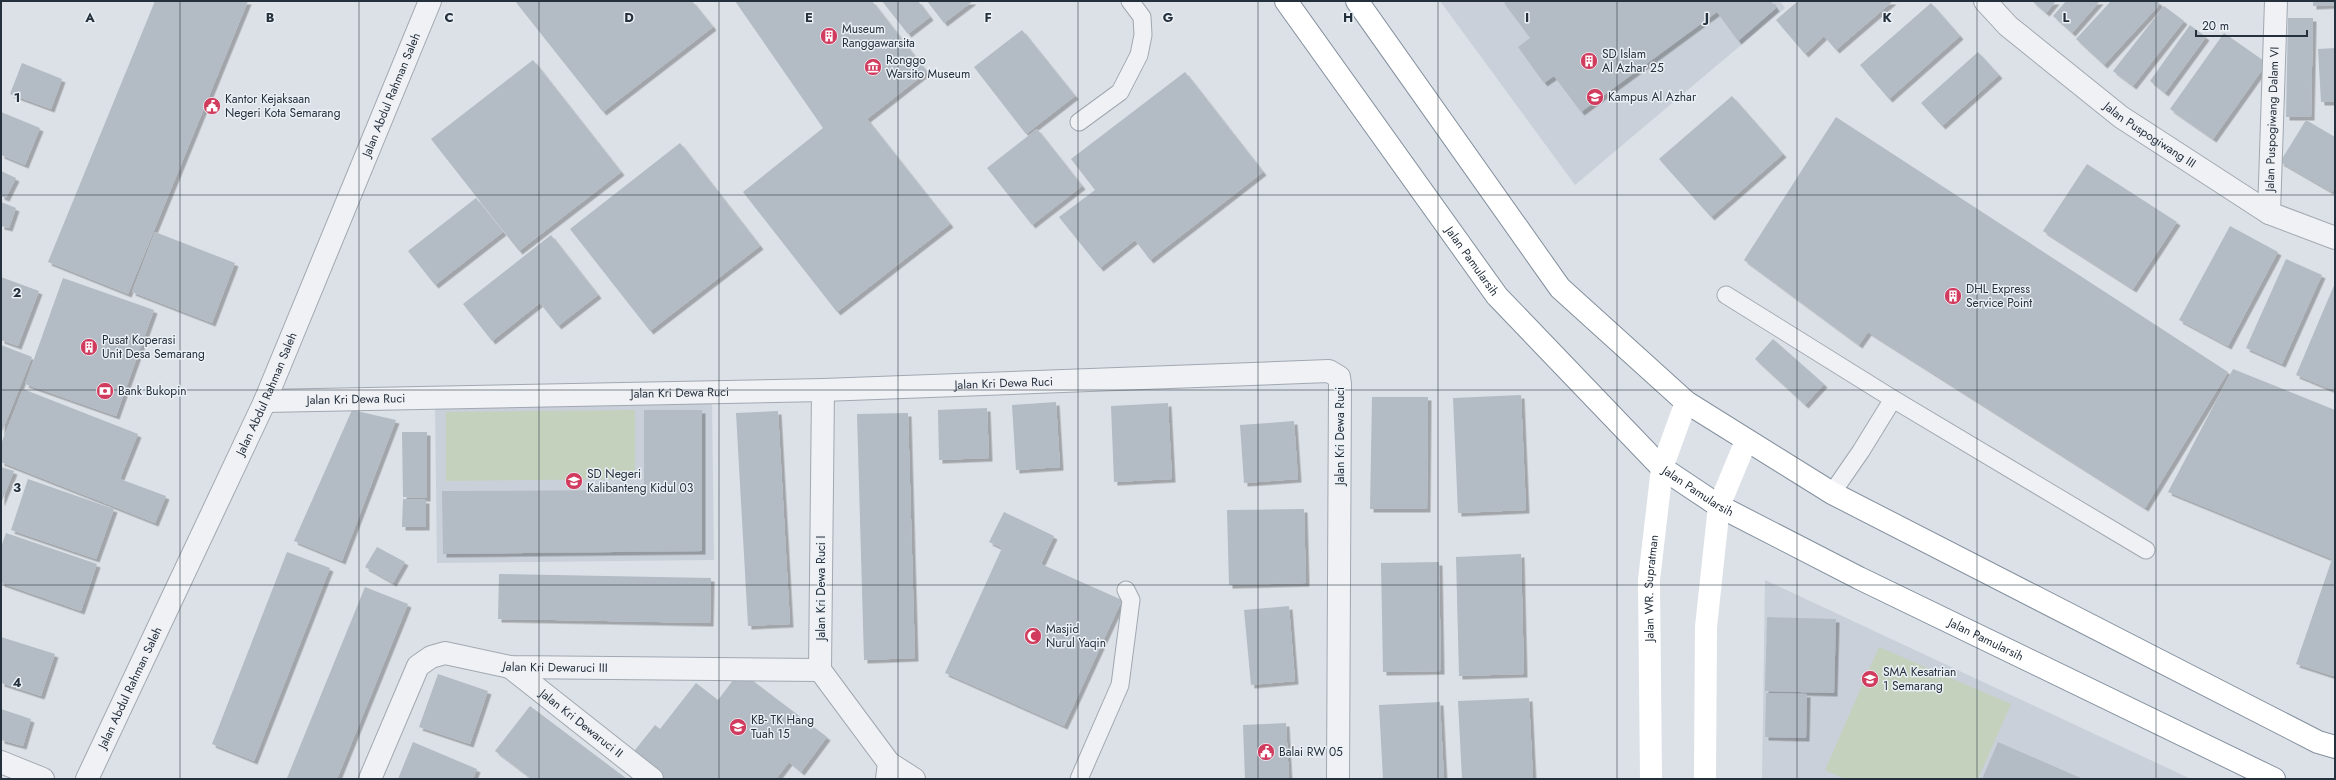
<svg xmlns="http://www.w3.org/2000/svg" width="2336" height="780" font-family="Jost,sans-serif">
<style>
.built{fill:#cad0d9}
.green{fill:#c3d1bd}
.building{fill:#b3bbc4;filter:url(#shadow)}
.lines{fill:none;stroke-linecap:round;stroke-linejoin:round}
.service-casing{stroke:#a1a8b1;stroke-width:19}
.minor-casing{stroke:#a1a8b1;stroke-width:24}
.tertiary-casing{stroke:#a1a8b1;stroke-width:24}
.trunk-casing{stroke:#83909e;stroke-width:24}
.service{stroke:#eff1f5;stroke-width:17}
.minor{stroke:#eff1f5;stroke-width:22}
.tertiary{stroke:#eff1f5;stroke-width:22}
.secondary{stroke:#fff;stroke-width:22}
.trunk{stroke:#fff;stroke-width:22}
.grid{fill:none;stroke:#25303d;stroke-width:1;stroke-opacity:0.55}
.labels{text-anchor:middle;stroke-width:3;stroke-linejoin:round;paint-order:stroke}
.poi-label{font-size:12px;fill:#25303d;stroke:#ebf0f5;text-anchor:start}
.street-label{font-size:12px;fill:#25303d;stroke:#ebf0f5}
.grid-label{font-size:13px;text-anchor:middle;font-weight:bold;fill:#25303d;stroke:#ebf0f5;stroke-width:3;stroke-linejoin:round;paint-order:stroke}
</style>
<defs>
<filter id="shadow"><feDropShadow dx="3.5" dy="3.5" stdDeviation="0" flood-color="#0004"/></filter>
</defs>
<rect width="100%" height="100%" fill="#dce1e7"/>
<path class="built" d="M1440,1H1780L1785,8L1575,185Z
M712,400L714,560L437,563L435,403Z
M1765,580L2191,779H1762Z"/>
<path class="green" d="M635,410V479L446,481V412Z
M1879,647L2011,704L1978,779H1845L1825,770Z"/>
<path class="building" d="M155,1H248L128,294L48,262Z
M515,1H692L713,27L603,112Z
M735,1H872L927,72L867,119L950,224L837,312L743,192L823,128Z
M882,1H918L930,17L908,34Z
M927,1H973L944,23Z
M1508,1H1771L1776,8L1738,41L1717,12L1581,112L1554,76L1544,83L1518,47L1530,38L1504,3Z
M1798,1H1893L1836,50L1824,36L1805,54L1776,20Z
M2032,1H2056L2046,13Z
M2066,1H2100L2072,33L2053,16Z
M2111,1H2157L2160,4L2104,65L2076,39Z
M2313,1H2335V5L2313,6Z
M1931,3L1960,36L1889,99L1860,65Z
M2164,6L2184,21L2133,86L2113,71Z
M2288,18H2313L2311,117H2286Z
M2190,25L2206,37L2165,93L2150,81Z
M1022,30L1075,96L1026,134L974,67Z
M2224,33L2267,63L2213,139L2170,109Z
M2335,48V102H2321L2318,49Z
M1978,52L1999,75L1942,126L1921,103Z
M533,60L621,172L519,251L431,139Z
M22,63L62,79L51,109L10,94Z
M1185,72L1263,172L1150,260L1135,240L1100,268L1059,217L1095,190L1071,159Z
M1732,96L1783,154L1711,217L1659,159Z
M1,112L40,128L25,165L1,155Z
M1836,117L2228,372L2145,508L1868,332L1859,345L1744,260Z
M2306,120L2335,137V188L2332,192L2280,162Z
M1037,129L1082,186L1032,225L987,168Z
M680,143L760,246L650,331L570,229Z
M2087,164L2177,222L2133,289L2043,231Z
M1,171L16,178L6,198L1,196Z
M476,198L503,232L435,285L408,251Z
M1,202L16,208L9,228L1,226Z
M2230,226L2278,252L2228,346L2179,320Z
M155,232L235,263L212,323L132,292Z
M551,235L598,295L558,326L540,303L492,341L463,304Z
M2286,259L2322,275L2282,364L2246,348Z
M1,277L39,291L18,346L1,340Z
M63,278L154,310L116,416L25,384Z
M2335,283V391L2296,375Z
M1773,339L1824,384L1805,405L1755,359Z
M1,345L32,357L1,434Z
M2233,369L2335,410V670L2333,676L2296,664L2332,559L2168,492Z
M23,389L138,434L120,479L166,496L155,523L1,462V444Z
M1521,395L1526,510L1458,513L1453,398Z
M1372,397H1428L1427,509H1370Z
M1056,402L1060,467L1016,470L1012,405Z
M1168,403L1172,479L1114,482L1111,406Z
M987,408L989,458L939,460L938,410Z
M352,410L396,420L342,561L294,541Z
M644,410H702V551L443,554L442,491L644,490Z
M778,411L790,624L748,626L736,413Z
M908,413L915,658L864,660L857,414Z
M1294,421L1298,479L1244,483L1240,425Z
M402,432H427V498L403,497Z
M1,467L14,471L1,503Z
M28,479L114,509L96,559L11,530Z
M403,499L426,500V527H402Z
M1304,509L1306,583L1229,585L1227,510Z
M1004,512L1054,536L1041,564L1122,600L1064,726L945,673L1002,548L989,542Z
M6,533L97,564L81,611L1,583V547Z
M377,547L405,562L393,583L365,567Z
M287,552L330,568L254,761L212,744Z
M1521,554L1524,674L1459,676L1456,557Z
M1439,562L1441,671L1383,672L1381,563Z
M499,574L711,578L710,623L498,619Z
M365,587L408,604L337,779L287,778Z
M1289,606L1295,681L1251,685L1244,610Z
M1767,617L1836,619L1834,693L1765,691Z
M1,637L55,654L41,696L1,683Z
M740,671L827,737L801,772L789,762L776,779H663L631,755L655,725L660,729L696,683L718,700Z
M438,674L488,691L470,744L419,727Z
M1766,693L1807,694L1806,738L1765,737Z
M1529,698L1533,779H1462L1458,701Z
M1440,702L1444,779H1383L1379,705Z
M530,706L627,779H532L495,751Z
M1,709L31,719L23,746L1,740Z
M1286,723L1289,779H1245L1243,725Z
M413,742L477,769L473,779H398Z
M1998,742L2083,779H1982Z"/>
<g class="lines">
<defs>
<path id="service" d="M1079,122L1120,92L1139,55L1143,35L1142,17L1130,1
M1726,295L1893,399L2146,550
M1832,493L1861,451L1893,399
M1079,779L1120,685L1131,600L1126,590"/>
<g id="minor">
<path id="s1" d="M1985,1L2008,26L2121,117L2269,213L2335,238"/>
<path id="s2" d="M2269,213L2276,1"/>
<path d="M823,390L820,670L889,763L887,779"/>
<path id="s3" d="M265,401L823,390L1329,371L1339,377L1340,384L1338,779"/>
<path id="s4" d="M510,667L652,779"/>
<path d="M1,762L43,779"/>
<path d="M889,763L914,779"/>
<path id="s5" d="M370,779L418,666L431,657L445,653L510,667L820,670"/>
</g>
<g id="tertiary">
<path id="s6" d="M87,779L265,401L430,1"/>
</g>
<g id="trunk">
<path id="s8" d="M1286,1L1497,296L1662,468L1719,506L1859,578L2274,779"/>
<path d="M1357,1L1560,288L1686,402L1832,493L2318,742L2335,747"/>
</g>
</defs>
<use href="#service" class="service-casing"/>
<use href="#minor" class="minor-casing"/>
<use href="#tertiary" class="tertiary-casing"/>
<use href="#trunk" class="trunk-casing"/>
<use href="#service" class="service"/>
<use href="#minor" class="minor"/>
<use href="#tertiary" class="tertiary"/>
<g class="secondary">
<path id="s7" d="M1651,779L1649,580L1662,468L1686,402"/>
<path d="M1705,779L1706,627L1719,506L1746,441"/>
</g>
<use href="#trunk" class="trunk"/>
</g>
<path class="grid" d="M180,1V779M359,1V779M539,1V779M719,1V779M898,1V779M1078,1V779M1258,1V779M1438,1V779M1617,1V779M1797,1V779M1977,1V779M2156,1V779M1,195H2335M1,390H2335M1,585H2335"/>
<defs>
<symbol id="building-disc" viewBox="-11 -11 22 22"><circle r="9.5" fill="#d13b5d" stroke="#ebf0f5"/><path d="M-4-6H4V6H1V3H-1V6H-4ZM-2.5-4.3h1.7v1.8h-1.7ZM.8-4.3h1.7v1.8H.8ZM-2.5-1h1.7V.8h-1.7ZM.8-1h1.7V.8H.8Z" fill="#fff"/></symbol>
<symbol id="museum-disc" viewBox="-11 -11 22 22"><circle r="9.5" fill="#d13b5d" stroke="#ebf0f5"/><path d="M0-6L6-3V-2H-6V-3ZM-5-1h2V3h-2ZM-1-1h2V3h-2ZM3-1h2V3H3ZM-6 4H6V6H-6Z" fill="#fff"/></symbol>
<symbol id="school-disc" viewBox="-11 -11 22 22"><circle r="9.5" fill="#d13b5d" stroke="#ebf0f5"/><path d="M0-5L7-2L0 1L-7-2ZM-4 1L0 2.5L4 1V4Q0 6-4 4Z" fill="#fff"/></symbol>
<symbol id="civic-disc" viewBox="-11 -11 22 22"><circle r="9.5" fill="#d13b5d" stroke="#ebf0f5"/><path d="M-.6-6.5H3V-4.5H.6V-3L4-1V1h2V6H-6V1h2V-1L-.6-3ZM-1.2 2.5V6h2.4V2.5Z" fill="#fff"/></symbol>
<symbol id="bank-disc" viewBox="-11 -11 22 22"><circle r="9.5" fill="#d13b5d" stroke="#ebf0f5"/><path d="M-6-4H6V4H-6ZM0-2.3a2.3 2.3 0 1 0 0 4.6a2.3 2.3 0 1 0 0-4.6Z" fill="#fff"/></symbol>
<symbol id="mosque-disc" viewBox="-11 -11 22 22"><circle r="9.5" fill="#d13b5d" stroke="#ebf0f5"/><path d="M3.5-4.9A6 6 0 1 0 3.5 4.9A5 5 0 1 1 3.5-4.9Z" fill="#fff"/></symbol>
</defs>
<g fill-rule="evenodd">
<use href="#building-disc" x="819" y="26" width="20" height="20"/>
<use href="#building-disc" x="1579" y="51" width="20" height="20"/>
<use href="#museum-disc" x="863" y="57" width="20" height="20"/>
<use href="#school-disc" x="1585" y="87" width="20" height="20"/>
<use href="#civic-disc" x="202" y="96" width="20" height="20"/>
<use href="#building-disc" x="1943" y="286" width="20" height="20"/>
<use href="#building-disc" x="79" y="337" width="20" height="20"/>
<use href="#bank-disc" x="95" y="381" width="20" height="20"/>
<use href="#school-disc" x="564" y="471" width="20" height="20"/>
<use href="#mosque-disc" x="1023" y="626" width="20" height="20"/>
<use href="#school-disc" x="1860" y="669" width="20" height="20"/>
<use href="#school-disc" x="728" y="717" width="20" height="20"/>
<use href="#civic-disc" x="1256" y="742" width="20" height="20"/>
</g>
<g class="labels">
<g class="poi-label">
<text x="842" y="33">Museum<tspan x="842" dy="14">Ranggawarsita</tspan></text>
<text x="1602" y="58">SD Islam<tspan x="1602" dy="14">Al Azhar 25</tspan></text>
<text x="886" y="64">Ronggo<tspan x="886" dy="14">Warsito Museum</tspan></text>
<text x="1608" y="101">Kampus Al Azhar</text>
<text x="225" y="103">Kantor Kejaksaan<tspan x="225" dy="14">Negeri Kota Semarang</tspan></text>
<text x="1966" y="293">DHL Express<tspan x="1966" dy="14">Service Point</tspan></text>
<text x="102" y="344">Pusat Koperasi<tspan x="102" dy="14">Unit Desa Semarang</tspan></text>
<text x="118" y="395">Bank Bukopin</text>
<text x="587" y="478">SD Negeri<tspan x="587" dy="14">Kalibanteng Kidul 03</tspan></text>
<text x="1046" y="633">Masjid<tspan x="1046" dy="14">Nurul Yaqin</tspan></text>
<text x="1883" y="676">SMA Kesatrian<tspan x="1883" dy="14">1 Semarang</tspan></text>
<text x="751" y="724">KB- TK Hang<tspan x="751" dy="14">Tuah 15</tspan></text>
<text x="1279" y="756">Balai RW 05</text>
</g>
<g class="street-label">
<text dy="4" stroke="none"><textPath href="#s6" startOffset="749">Jalan Abdul Rahman Saleh</textPath></text>
<text dy="4" stroke="none"><textPath href="#s2" startOffset="94">Jalan Puspogiwang Dalam VI</textPath></text>
<text dy="4" stroke="none"><textPath href="#s1" startOffset="213">Jalan Puspogiwang III</textPath></text>
<text dy="4" stroke="none"><textPath href="#s8" startOffset="320">Jalan Pamularsih</textPath></text>
<text dy="4" stroke="none"><textPath href="#s3" startOffset="739">Jalan Kri Dewa Ruci</textPath></text>
<text dy="4" stroke="none"><textPath href="#s3" startOffset="415">Jalan Kri Dewa Ruci</textPath></text>
<text dy="4" stroke="none"><textPath href="#s6" startOffset="425">Jalan Abdul Rahman Saleh</textPath></text>
<text dy="4" stroke="none"><textPath href="#s3" startOffset="91">Jalan Kri Dewa Ruci</textPath></text>
<text transform="translate(1340 436) rotate(-90)" y="4">Jalan Kri Dewa Ruci</text>
<text dy="4" stroke="none"><textPath href="#s8" startOffset="644">Jalan Pamularsih</textPath></text>
<text transform="translate(821 588) rotate(-90)" y="4">Jalan Kri Dewa Ruci I</text>
<text dy="4" stroke="none"><textPath href="#s7" startOffset="191">Jalan WR. Supratman</textPath></text>
<text dy="4" stroke="none"><textPath href="#s8" startOffset="968">Jalan Pamularsih</textPath></text>
<text dy="4" stroke="none"><textPath href="#s5" startOffset="265">Jalan Kri Dewaruci III</textPath></text>
<text dy="4" stroke="none"><textPath href="#s6" startOffset="101">Jalan Abdul Rahman Saleh</textPath></text>
<text dy="4" stroke="none"><textPath href="#s4" startOffset="91">Jalan Kri Dewaruci II</textPath></text>
</g>
</g>
<g class="grid-label">
<text x="90" y="22">A</text>
<text x="270" y="22">B</text>
<text x="449" y="22">C</text>
<text x="629" y="22">D</text>
<text x="809" y="22">E</text>
<text x="988" y="22">F</text>
<text x="1168" y="22">G</text>
<text x="1348" y="22">H</text>
<text x="1527" y="22">I</text>
<text x="1707" y="22">J</text>
<text x="1887" y="22">K</text>
<text x="2066" y="22">L</text>
<text x="17" y="102">1</text>
<text x="17" y="297">2</text>
<text x="17" y="492">3</text>
<text x="17" y="687">4</text>
</g>
<rect width="2336" height="780" fill="none" stroke="#25303d" stroke-width="4"/>
<path d="M2196 30v6h111v-6" fill="none" stroke="#25303d" stroke-width="2"/>
<text x="2202" y="30" font-size="12" fill="#25303d" stroke="#ebf0f5" stroke-width="3" paint-order="stroke">20 m</text>
</svg>
